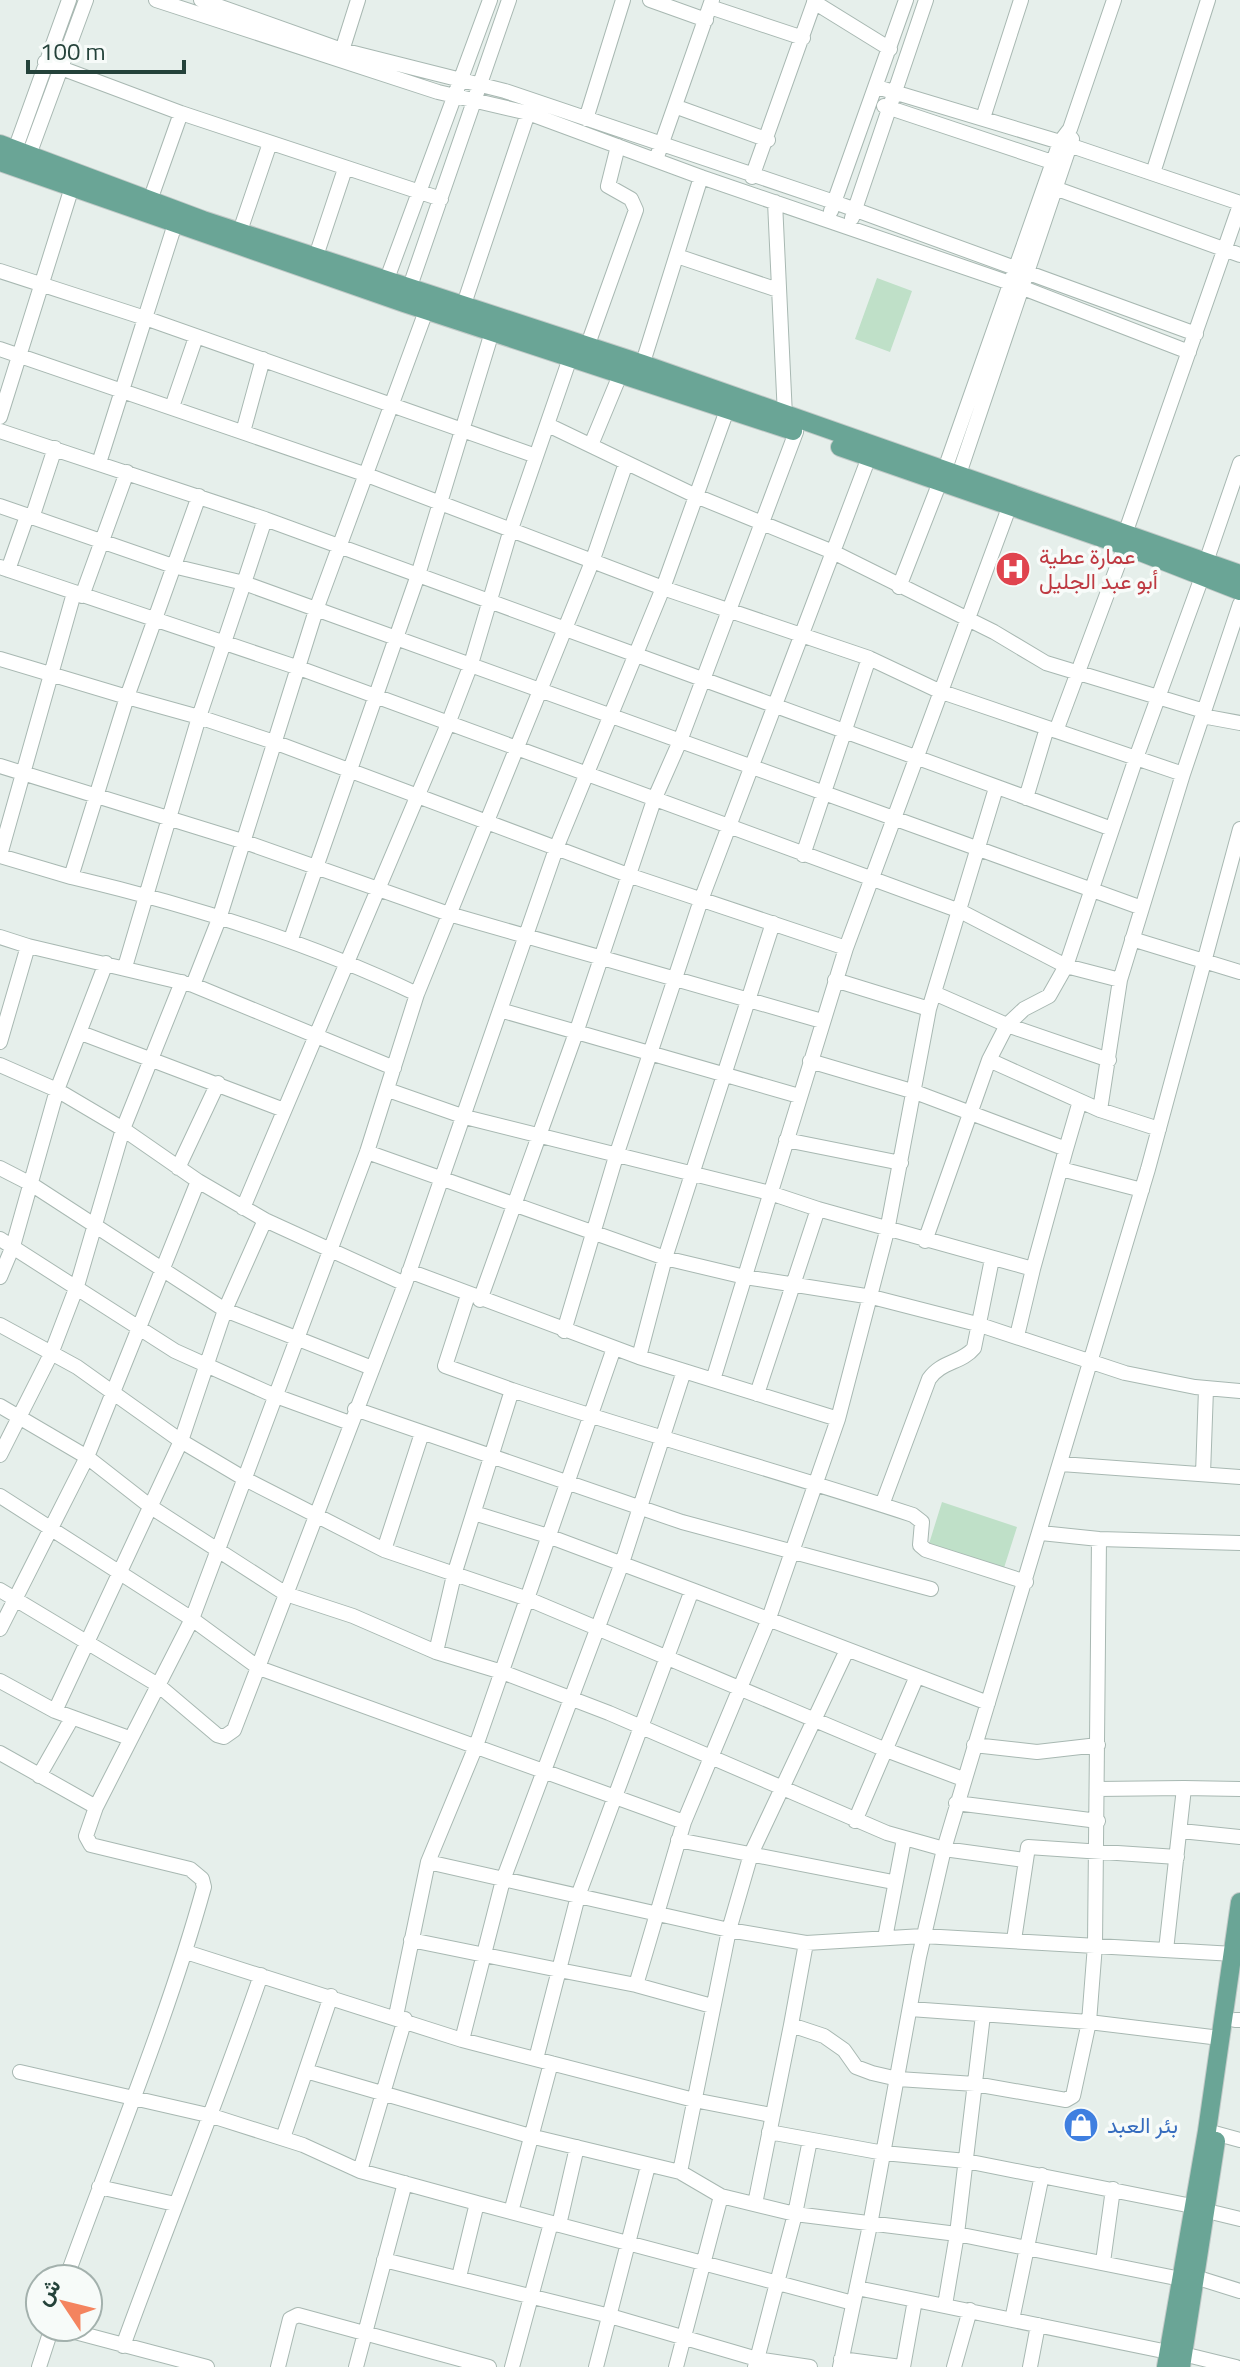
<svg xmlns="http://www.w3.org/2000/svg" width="1240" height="2367" font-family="'Titillium Web',Vazirmatn,sans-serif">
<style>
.green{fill:#bfe0c8}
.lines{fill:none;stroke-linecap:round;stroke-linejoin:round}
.minor-casing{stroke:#a8b8b2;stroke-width:16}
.major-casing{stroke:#c2cac8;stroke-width:20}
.minor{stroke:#fff;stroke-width:14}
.major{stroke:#6aa596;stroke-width:18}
.labels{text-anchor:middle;stroke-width:7;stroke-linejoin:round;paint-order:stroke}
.health-label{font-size:22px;fill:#be3a42;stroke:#f7fbf9;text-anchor:start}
.shop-label{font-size:22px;fill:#366cbe;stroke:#f7fbf9;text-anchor:start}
</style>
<rect width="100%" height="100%" fill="#e6efeb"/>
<path class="green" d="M877,278L912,291L890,352L855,339Z
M942,1502L1017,1527L1003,1571L928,1547Z"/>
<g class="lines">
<defs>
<path id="minor" d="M156,0L438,92L528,113L701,177L1010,283L1189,352
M201,0L342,50L505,91L834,202L1196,334
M650,0L706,20
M814,2L890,49
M710,7L803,38
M340,57L358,0
M45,62L181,113L441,199
M877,87L1060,142L1240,203
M884,106L1061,165
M677,107L768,140
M983,118L1021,0
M586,119L623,0
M658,154L712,0
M12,158L69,0
M26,163L86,0
M1153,173L1208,0
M752,177L815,0
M1049,186L1240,255
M775,202L785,416
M148,206L181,113
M831,211L906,0
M852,218L926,0
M240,231L270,143
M316,256L345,169
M677,256L778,290
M0,271L145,318L175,224
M384,287L490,0
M407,295L509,0
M463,307L528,113
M587,347L636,210L631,199L608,186L618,146
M0,349L367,475L663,588L869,658L939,691L1183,774
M640,372L701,177
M172,407L196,337
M0,417L72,187
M548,425L696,496L833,552L994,632L1046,663L1204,711
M0,431L265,519L1112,829
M243,432L263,359
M591,445L620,375
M99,463L145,318L536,456
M956,483L1072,139
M0,506L173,566L244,583L265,519
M32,518L55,448
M1126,531L1240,205
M1206,562L1240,463
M0,567L299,668L960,911L1066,966L1120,980
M8,570L27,516
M899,587L945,469L1053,162L1060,142L1070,129L1114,0
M82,596L127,472
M0,659L127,697L199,496
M1202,716L1240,723
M1056,731L1125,546
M0,766L242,841L449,914L822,1021
M1026,798L1047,728
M0,855L74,593
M803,855L869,658
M0,856L71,877L127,697L199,717L125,967
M71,877C190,905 306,941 417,994
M0,937L28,946L0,1042
M291,939L418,575L492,332
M1132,939L1240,972
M28,946L193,985L219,919L317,607L426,311
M846,948L628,875L274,742L199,717L244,583L1142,908
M835,980L929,1009
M193,985L394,1068
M934,993L1007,1025L1109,1060
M500,1010L799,1096
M81,1033L284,1110
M989,1060L1100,1110L1159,1129
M810,1061L915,1092L1066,1149L1033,1269
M0,1065L57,1090L123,1129L77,1286L51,1354L0,1455
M388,1090L465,1117L770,1193L818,1209L757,1394
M1100,1110L1120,980L1183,774L1240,604
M786,1140L901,1163
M1066,1149L1080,1101
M367,1152L665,1258L745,1277L872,1297L977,1324L1125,1373L1195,1387L1240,1391
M0,1168L31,1184L225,1310L265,1220
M178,1168L218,1083
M1061,1169L1142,1190
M198,1181L265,1220L405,1284
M243,1208L448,724L471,664L511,529L570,358
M818,1209L1033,1269L1017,1336
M0,1239L175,1351L273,1395L350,1423
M925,1241L989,1060L1007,1025L1024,1009L1049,996L1066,966L1136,758L1202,577
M409,1271L639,1357L838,1419
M0,1277L13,1246L57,1090L106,963
M468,1295L445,1366L512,1390
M480,1300L577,1030L654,800L680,741L796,432
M0,1325L77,1367L181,1441L245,1479L384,1550
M564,1331L617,1153L701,900L869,457
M639,1357L665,1258L773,923
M713,1380L846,948L1010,505
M0,1406L87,1457L151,1507L286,1594L353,1616L436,1652L502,1672L609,1713L887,1833L944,1849L1024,1860
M355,1409L682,1522L931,1589
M422,1433L384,1550L528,1599L886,1750L963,1779
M1061,1464L1240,1477
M1203,1474L1206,1389
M0,1496L192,1619L259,1668L684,1822
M882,1505L929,1379C941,1361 962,1363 974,1348L992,1259
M474,1513L548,1536L692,1590
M1041,1533L1099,1539L1240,1543
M0,1590L158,1685L217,1735L224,1737L234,1730L405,1284L557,846L663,588L727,410
M0,1629L87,1457L198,1181L123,1129L182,982
M847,1650L751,1854L729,1930L680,2172L721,2196L795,2214L957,2234L1181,2279
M436,1652L454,1575L512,1390C645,1435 780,1471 913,1515L922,1522L920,1545L926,1550L1026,1582
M0,1681L55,1711L129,1738
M988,1703L692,1590L578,1896L559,1970L636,1985L684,1822L768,1621L838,1419L887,1231L929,1009L996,788
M55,1711L181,1441L225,1310L372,1368
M974,1745L1037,1752L1098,1745
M0,1753L96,1807L86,1836L91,1845L190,1869L202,1879L204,1887C167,2021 113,2148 66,2279
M39,1776L72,1718
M1184,1788L1240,1789
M1097,1789L1184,1788L1166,1950
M956,1803L1098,1821
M96,1807L192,1619L367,1152L417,994L592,562L626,463
M855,1821L917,1676
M1181,1831L1240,1837
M678,1840L893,1882
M428,1862L729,1930L806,1943L923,1936L1234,1954
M885,1938L904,1839
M411,1940L559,1970L536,2059
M1014,1940L1028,1847L1177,1857
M806,1943L791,2025L824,2036L844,2050L856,2067L872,2073L898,2079L975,2084L1066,2100L1073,2096L1089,2022L1095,1945L1099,1539
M186,1952L462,2040L694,2100L771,2115
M636,1985L712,2006
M910,2009L1089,2022L1220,2038
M396,2016L428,1862L476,1746L614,1348
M1235,2020H1240
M462,2040L503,1880L622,1563L684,1371
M306,2071L530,2136L680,2172
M20,2072L212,2116L303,2145L360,2171L477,2203
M1207,2131L1240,2140
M769,2132L884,2153L966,2161L1192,2206
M283,2138L331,1996
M360,2171L405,2019
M99,2187L175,2204
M755,2204L791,2025
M1207,2211L1240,2219
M511,2212L551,2063
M559,2225L577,2147
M384,2260L610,2316L757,2359L810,2367
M1103,2262L1113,2189
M459,2277L477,2203L853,2303
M1195,2277L1240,2291
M857,2288L1168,2352
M945,2305L957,2234L983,2015
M1012,2320L1042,2175
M56,2327L207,2367
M123,2346C168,2222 218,2100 261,1975
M1183,2354L1236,2367
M841,2359L901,2367
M39,2367L52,2327
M278,2367L290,2319L298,2315L489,2367
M356,2367L405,2183
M512,2367L551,2223
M596,2367L648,2166
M676,2367L721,2196
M755,2367L795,2214L810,2140
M840,2367L870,2225L919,1957L944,1849L1148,1169L1240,829
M903,2367L915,2300
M954,2367L970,2310
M1030,2367L1038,2325"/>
<path id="major" d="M0,144L203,220L643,364L1240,574
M0,162L404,303L793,431
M840,447L1125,546L1240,591
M1166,2367L1207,2131L1240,1902
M1181,2367L1216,2141"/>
</defs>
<use href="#minor" class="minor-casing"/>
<use href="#major" class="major-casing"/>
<use href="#minor" class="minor"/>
<use href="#major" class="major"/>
</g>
<defs>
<symbol id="hospital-disc" viewBox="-11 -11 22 22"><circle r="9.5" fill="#e0444e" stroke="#f7fbf9"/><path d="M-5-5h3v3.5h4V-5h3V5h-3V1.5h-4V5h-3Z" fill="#fff"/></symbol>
<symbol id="shop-disc" viewBox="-11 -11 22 22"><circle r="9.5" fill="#3f7fe0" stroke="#f7fbf9"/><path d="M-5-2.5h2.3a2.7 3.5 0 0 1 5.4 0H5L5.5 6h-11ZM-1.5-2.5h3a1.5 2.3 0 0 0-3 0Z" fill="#fff"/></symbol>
</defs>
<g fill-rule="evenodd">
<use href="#hospital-disc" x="993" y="549" width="40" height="40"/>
<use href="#shop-disc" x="1061" y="2105" width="40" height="40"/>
</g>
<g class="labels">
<g class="health-label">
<text x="1039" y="564">عمارة عطية<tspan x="1039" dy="25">أبو عبد الجليل</tspan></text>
</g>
<g class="shop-label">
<text x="1107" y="2133">بئر العبد</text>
</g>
</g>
<g transform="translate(64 2303) rotate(305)"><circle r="38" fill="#f7fbf9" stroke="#a3b1ad" stroke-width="2"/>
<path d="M0-6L14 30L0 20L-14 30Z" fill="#f4845f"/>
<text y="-12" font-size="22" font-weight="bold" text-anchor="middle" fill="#24423a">ش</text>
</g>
<path d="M28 60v12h156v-12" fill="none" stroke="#24423a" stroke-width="4"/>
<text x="40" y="60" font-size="24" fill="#24423a" stroke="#f7fbf9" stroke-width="6" paint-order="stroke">100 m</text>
</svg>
